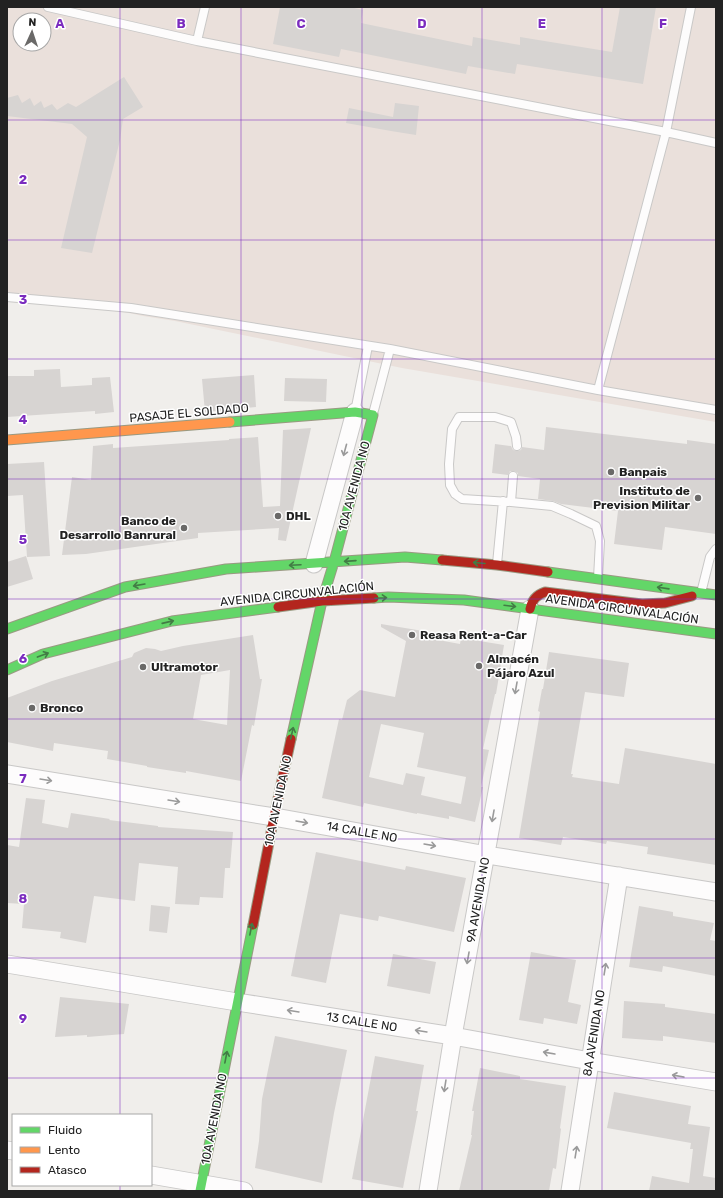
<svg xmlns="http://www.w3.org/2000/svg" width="723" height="1198" font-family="Rubik,sans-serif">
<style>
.military{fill:#eae0db;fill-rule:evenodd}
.building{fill:#d7d4d2;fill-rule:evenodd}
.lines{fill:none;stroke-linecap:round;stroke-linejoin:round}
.lane-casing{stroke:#c9c8c7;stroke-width:10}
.street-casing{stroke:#c9c8c7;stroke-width:19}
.fast-casing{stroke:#999a82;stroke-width:11}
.slow-casing{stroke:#999a82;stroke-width:11}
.jam-casing{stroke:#999a82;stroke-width:11}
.lane{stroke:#fdfcfc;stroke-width:8}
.street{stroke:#fdfcfc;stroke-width:17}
.fast{stroke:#63d668;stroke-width:9}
.slow{stroke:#ff974d;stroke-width:9}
.jam{stroke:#b3261e;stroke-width:9}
.oneway{stroke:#9a9a9a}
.oneway2{stroke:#427c45}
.grid{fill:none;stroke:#7b2cbf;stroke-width:1;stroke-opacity:0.55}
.poi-dot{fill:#6a6968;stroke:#fff;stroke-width:1.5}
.labels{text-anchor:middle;stroke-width:3;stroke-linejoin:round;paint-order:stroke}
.street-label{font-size:12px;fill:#222;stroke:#fff}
.poi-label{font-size:12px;font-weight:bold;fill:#222;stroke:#fff;text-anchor:start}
.grid-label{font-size:13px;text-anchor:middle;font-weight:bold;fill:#7b2cbf;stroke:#fff;stroke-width:3;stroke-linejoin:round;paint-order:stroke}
</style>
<rect width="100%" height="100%" fill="#f0eeeb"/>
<path class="military" d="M7,7H716V422L402,368L175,321L143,316L115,310L7,301ZM20,20H44V44H20Z"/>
<path class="building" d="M280,7H350L363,10L361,23L472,46L473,37L520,45V37L612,52L620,7H656L643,84L517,64L515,74L468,66L466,74L341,49L339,57L273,44Z
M124,77L143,107L123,119L120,140L92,253L61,248L87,137L72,124L7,116V98L18,95L22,103L30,98L34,106L41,101L44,108L52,104L57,110L68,103L76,107Z
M395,103L419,106L416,135L391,131L346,123L349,108L393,117Z
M60,369L61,387L92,385V378L110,377L114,412L95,414V411L7,417V376H34V370Z
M254,375L256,407L205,412L202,379Z
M285,378L327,379L326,402L284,401Z
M546,427L687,444V440L716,444V534L665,527L662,550L614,544L618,511L561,504L553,501L538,499L540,479L518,476V473L514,471H510L508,475L492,473L495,444L511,446L513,450L517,451L521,450L522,447L544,450Z
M311,428L286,541L278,540L279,528L198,533V538L86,554L62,555L72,477L91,480L93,446L113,444V448L229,440V439L258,437L263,507L280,506L283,430Z
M44,462L50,556L27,557L23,495L7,496V464Z
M26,556L33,579L7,587V562Z
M381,624L423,631L422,637L460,644L461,638L504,645L496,694H495L483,749L489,750L481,787H483L475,822L449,816V819L417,813V814L364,803L363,807L322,798L339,719L342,720L347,700L360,690L395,697L406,641L381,627ZM381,724L424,733L417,767L466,777L461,804L421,795L425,777L406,773L403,785L369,777Z
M253,635L260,679H262L254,726L252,725L241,781L186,771V773L147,767V766L107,759L108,751L54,743L53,751L7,742V698L52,681L132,657L134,653L146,648L155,649L161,651L183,646ZM230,670L227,725L193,719L201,675Z
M549,652L629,663L624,697L585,692L571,774H573L572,777L619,784L625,748L716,764V865L647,854L648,847L607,841L606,844L563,837L561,845L519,838L540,712L538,711L542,689H543Z
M26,798L45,800L42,823L68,828L71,813L110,819L109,820L158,826V827L233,832L230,868H225L223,898L200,897L199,905L175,904L178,867L139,863L135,901L94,896L86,943L60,938L61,932L22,928L24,904L7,903V845L19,847Z
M316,852L405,870L406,866L466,878L454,932L379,916L378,921L340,914L326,983L291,976Z
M151,905L170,907L167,933L149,931Z
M639,906L673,912V916L714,923L710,940L716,941V976L663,966L662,972L629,967Z
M531,952L576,960L568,1002L581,1005L577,1024L544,1018L543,1024L519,1020Z
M393,954L436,962L430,994L387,986Z
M60,997L129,1004L124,1034L87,1037V1035L55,1037Z
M624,1001L665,1004V1007L716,1014V1043L663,1036V1041L622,1038Z
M275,1036L347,1050L334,1113L322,1183L255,1168L259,1141L262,1099Z
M375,1056L424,1065L416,1111H418L403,1188L352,1179Z
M480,1068L520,1076V1079L566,1086L560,1128L561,1129L556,1169L553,1168L549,1191H459L472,1135H471L474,1111H472Z
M614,1092L691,1106L688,1124L710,1127L703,1176L716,1178V1191H649L652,1176L689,1183L693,1149H690L691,1143L607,1128Z"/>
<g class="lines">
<defs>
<path id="lane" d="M48,7L197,41L666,132L716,143
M197,41L205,7
M7,297L131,308L390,349L598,390L716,410
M598,390L666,132L691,7
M355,412L368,346
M373,414L390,349
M513,476L511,502L462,499L455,494L450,485L449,464L452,429L459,417H495L511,422L516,437L517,446
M511,502L552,506L571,514L596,526L600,541L598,578
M497,564L503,501
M701,593L710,557L716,549"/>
<path id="street" d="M314,564L355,412
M7,774L274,817L487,855L716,892
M7,964L237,1002L453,1036L590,1061L716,1082
M7,1150L13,1151
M151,1175L244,1191
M428,1191L453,1036L530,609
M570,1191L619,876"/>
<path id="fast" d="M230,422L355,412L373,415L334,562L322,601L291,739
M548,572L716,595
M374,598L388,597L464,600L716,634
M7,629L125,587L226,569L405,557L442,560
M7,670L43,654L172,621L278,607
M200,1191L253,925"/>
<path id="slow" d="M7,440L230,422"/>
<path id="jam" d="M442,560L497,565L548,572
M278,607L322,601L374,598
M530,609C532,600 536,595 545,592L642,604L665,603L692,596
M253,925L274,817L291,739"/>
</defs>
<use href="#lane" class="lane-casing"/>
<use href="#street" class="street-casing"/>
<use href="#fast" class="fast-casing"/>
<use href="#slow" class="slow-casing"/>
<use href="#jam" class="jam-casing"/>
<use href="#lane" class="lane"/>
<use href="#street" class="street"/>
<use href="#fast" class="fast"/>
<use href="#slow" class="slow"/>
<use href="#jam" class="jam"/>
</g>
<defs><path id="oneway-shaft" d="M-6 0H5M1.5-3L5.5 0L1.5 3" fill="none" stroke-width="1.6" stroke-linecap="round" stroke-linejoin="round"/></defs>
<g class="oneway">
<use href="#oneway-shaft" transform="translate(345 450) rotate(105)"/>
<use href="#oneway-shaft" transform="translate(516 688) rotate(100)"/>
<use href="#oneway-shaft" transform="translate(46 780) rotate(9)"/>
<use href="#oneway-shaft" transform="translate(174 801) rotate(9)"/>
<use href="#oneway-shaft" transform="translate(493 816) rotate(100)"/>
<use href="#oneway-shaft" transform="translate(302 822) rotate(10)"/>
<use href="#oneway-shaft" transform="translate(430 845) rotate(10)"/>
<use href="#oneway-shaft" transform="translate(468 958) rotate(100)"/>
<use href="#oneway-shaft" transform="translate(605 969) rotate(-81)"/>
<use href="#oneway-shaft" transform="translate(293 1011) rotate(-171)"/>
<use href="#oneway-shaft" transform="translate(421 1031) rotate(-171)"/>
<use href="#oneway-shaft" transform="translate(549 1053) rotate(-170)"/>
<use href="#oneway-shaft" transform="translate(678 1076) rotate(-170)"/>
<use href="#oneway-shaft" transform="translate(445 1086) rotate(99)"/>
<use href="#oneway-shaft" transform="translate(576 1152) rotate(-81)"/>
</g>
<g class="oneway2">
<use href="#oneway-shaft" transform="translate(350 561) rotate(176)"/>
<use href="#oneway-shaft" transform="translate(479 563) rotate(-175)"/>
<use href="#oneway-shaft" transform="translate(295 565) rotate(177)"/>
<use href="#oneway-shaft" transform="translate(139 585) rotate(170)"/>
<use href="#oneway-shaft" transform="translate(663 588) rotate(-172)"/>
<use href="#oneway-shaft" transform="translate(381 598) rotate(-3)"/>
<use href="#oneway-shaft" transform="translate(510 606) rotate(7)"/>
<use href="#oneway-shaft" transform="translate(168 622) rotate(-13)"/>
<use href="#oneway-shaft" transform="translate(43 655) rotate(-20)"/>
<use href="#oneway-shaft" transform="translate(292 733) rotate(-77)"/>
<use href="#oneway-shaft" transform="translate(251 929) rotate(-79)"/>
<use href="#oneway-shaft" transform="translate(226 1057) rotate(-79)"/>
</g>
<path class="grid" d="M120,7V1115M241,7V1191M362,7V1191M482,7V1191M602,7V1191M7,120H716M7,240H716M7,359H716M7,479H716M7,599H716M7,719H716M7,839H716M7,958H716M7,1078H716M120,1185V1191"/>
<g class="poi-dot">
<circle cx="611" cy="472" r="4"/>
<circle cx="698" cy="498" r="4"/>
<circle cx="278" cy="516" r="4"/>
<circle cx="184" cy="528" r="4"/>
<circle cx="412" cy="635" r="4"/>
<circle cx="479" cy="666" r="4"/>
<circle cx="143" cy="667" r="4"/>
<circle cx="32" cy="708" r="4"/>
</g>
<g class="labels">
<g class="street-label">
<text transform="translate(189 413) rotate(-5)" y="4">PASAJE EL SOLDADO</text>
<text transform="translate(354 486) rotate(-75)" y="4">10A AVENIDA NO</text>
<text transform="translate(297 594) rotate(-6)" y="4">AVENIDA CIRCUNVALACIÓN</text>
<text transform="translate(622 609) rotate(8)" y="4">AVENIDA CIRCUNVALACIÓN</text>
<text transform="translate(278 801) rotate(-78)" y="4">10A AVENIDA NO</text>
<text transform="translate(362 832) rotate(10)" y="4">14 CALLE NO</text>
<text transform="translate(478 900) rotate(-80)" y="4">9A AVENIDA NO</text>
<text transform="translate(362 1022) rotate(9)" y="4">13 CALLE NO</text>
<text transform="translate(594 1033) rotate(-81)" y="4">8A AVENIDA NO</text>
<text transform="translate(214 1119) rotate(-79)" y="4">10A AVENIDA NO</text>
</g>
<g class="poi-label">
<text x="619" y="476">Banpais</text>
<text x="690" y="495" text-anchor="end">Instituto de<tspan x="690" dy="14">Prevision Militar</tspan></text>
<text x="286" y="520">DHL</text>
<text x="176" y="525" text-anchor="end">Banco de<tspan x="176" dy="14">Desarrollo Banrural</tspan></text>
<text x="420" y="639">Reasa Rent-a-Car</text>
<text x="487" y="663">Almacén<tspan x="487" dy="14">Pájaro Azul</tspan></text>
<text x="151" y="671">Ultramotor</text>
<text x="40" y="712">Bronco</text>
</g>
</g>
<g class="grid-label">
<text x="60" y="28">A</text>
<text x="181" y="28">B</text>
<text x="301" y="28">C</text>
<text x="422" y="28">D</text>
<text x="542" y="28">E</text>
<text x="663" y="28">F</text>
<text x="23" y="184">2</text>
<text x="23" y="304">3</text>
<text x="23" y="424">4</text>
<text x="23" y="544">5</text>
<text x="23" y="663">6</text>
<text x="23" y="783">7</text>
<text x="23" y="903">8</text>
<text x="23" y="1023">9</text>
</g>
<rect width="723" height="1198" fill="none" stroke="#222222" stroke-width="16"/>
<rect x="12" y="1114" width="140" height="72" fill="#ffffff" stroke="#a7a7a7"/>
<rect x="20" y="1127" width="20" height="6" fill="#63d668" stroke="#a7a7a7"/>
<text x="48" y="1134" font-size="12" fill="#222222">Fluido</text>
<rect x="20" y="1147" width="20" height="6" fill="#ff974d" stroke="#a7a7a7"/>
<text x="48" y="1154" font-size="12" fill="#222222">Lento</text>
<rect x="20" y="1167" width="20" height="6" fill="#b3261e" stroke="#a7a7a7"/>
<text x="48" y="1174" font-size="12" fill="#222222">Atasco</text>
<g transform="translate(32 32) rotate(3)"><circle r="19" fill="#ffffff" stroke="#a7a7a7"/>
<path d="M0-3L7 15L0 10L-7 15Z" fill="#6a6968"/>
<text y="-6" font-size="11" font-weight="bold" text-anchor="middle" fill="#222222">N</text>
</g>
</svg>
